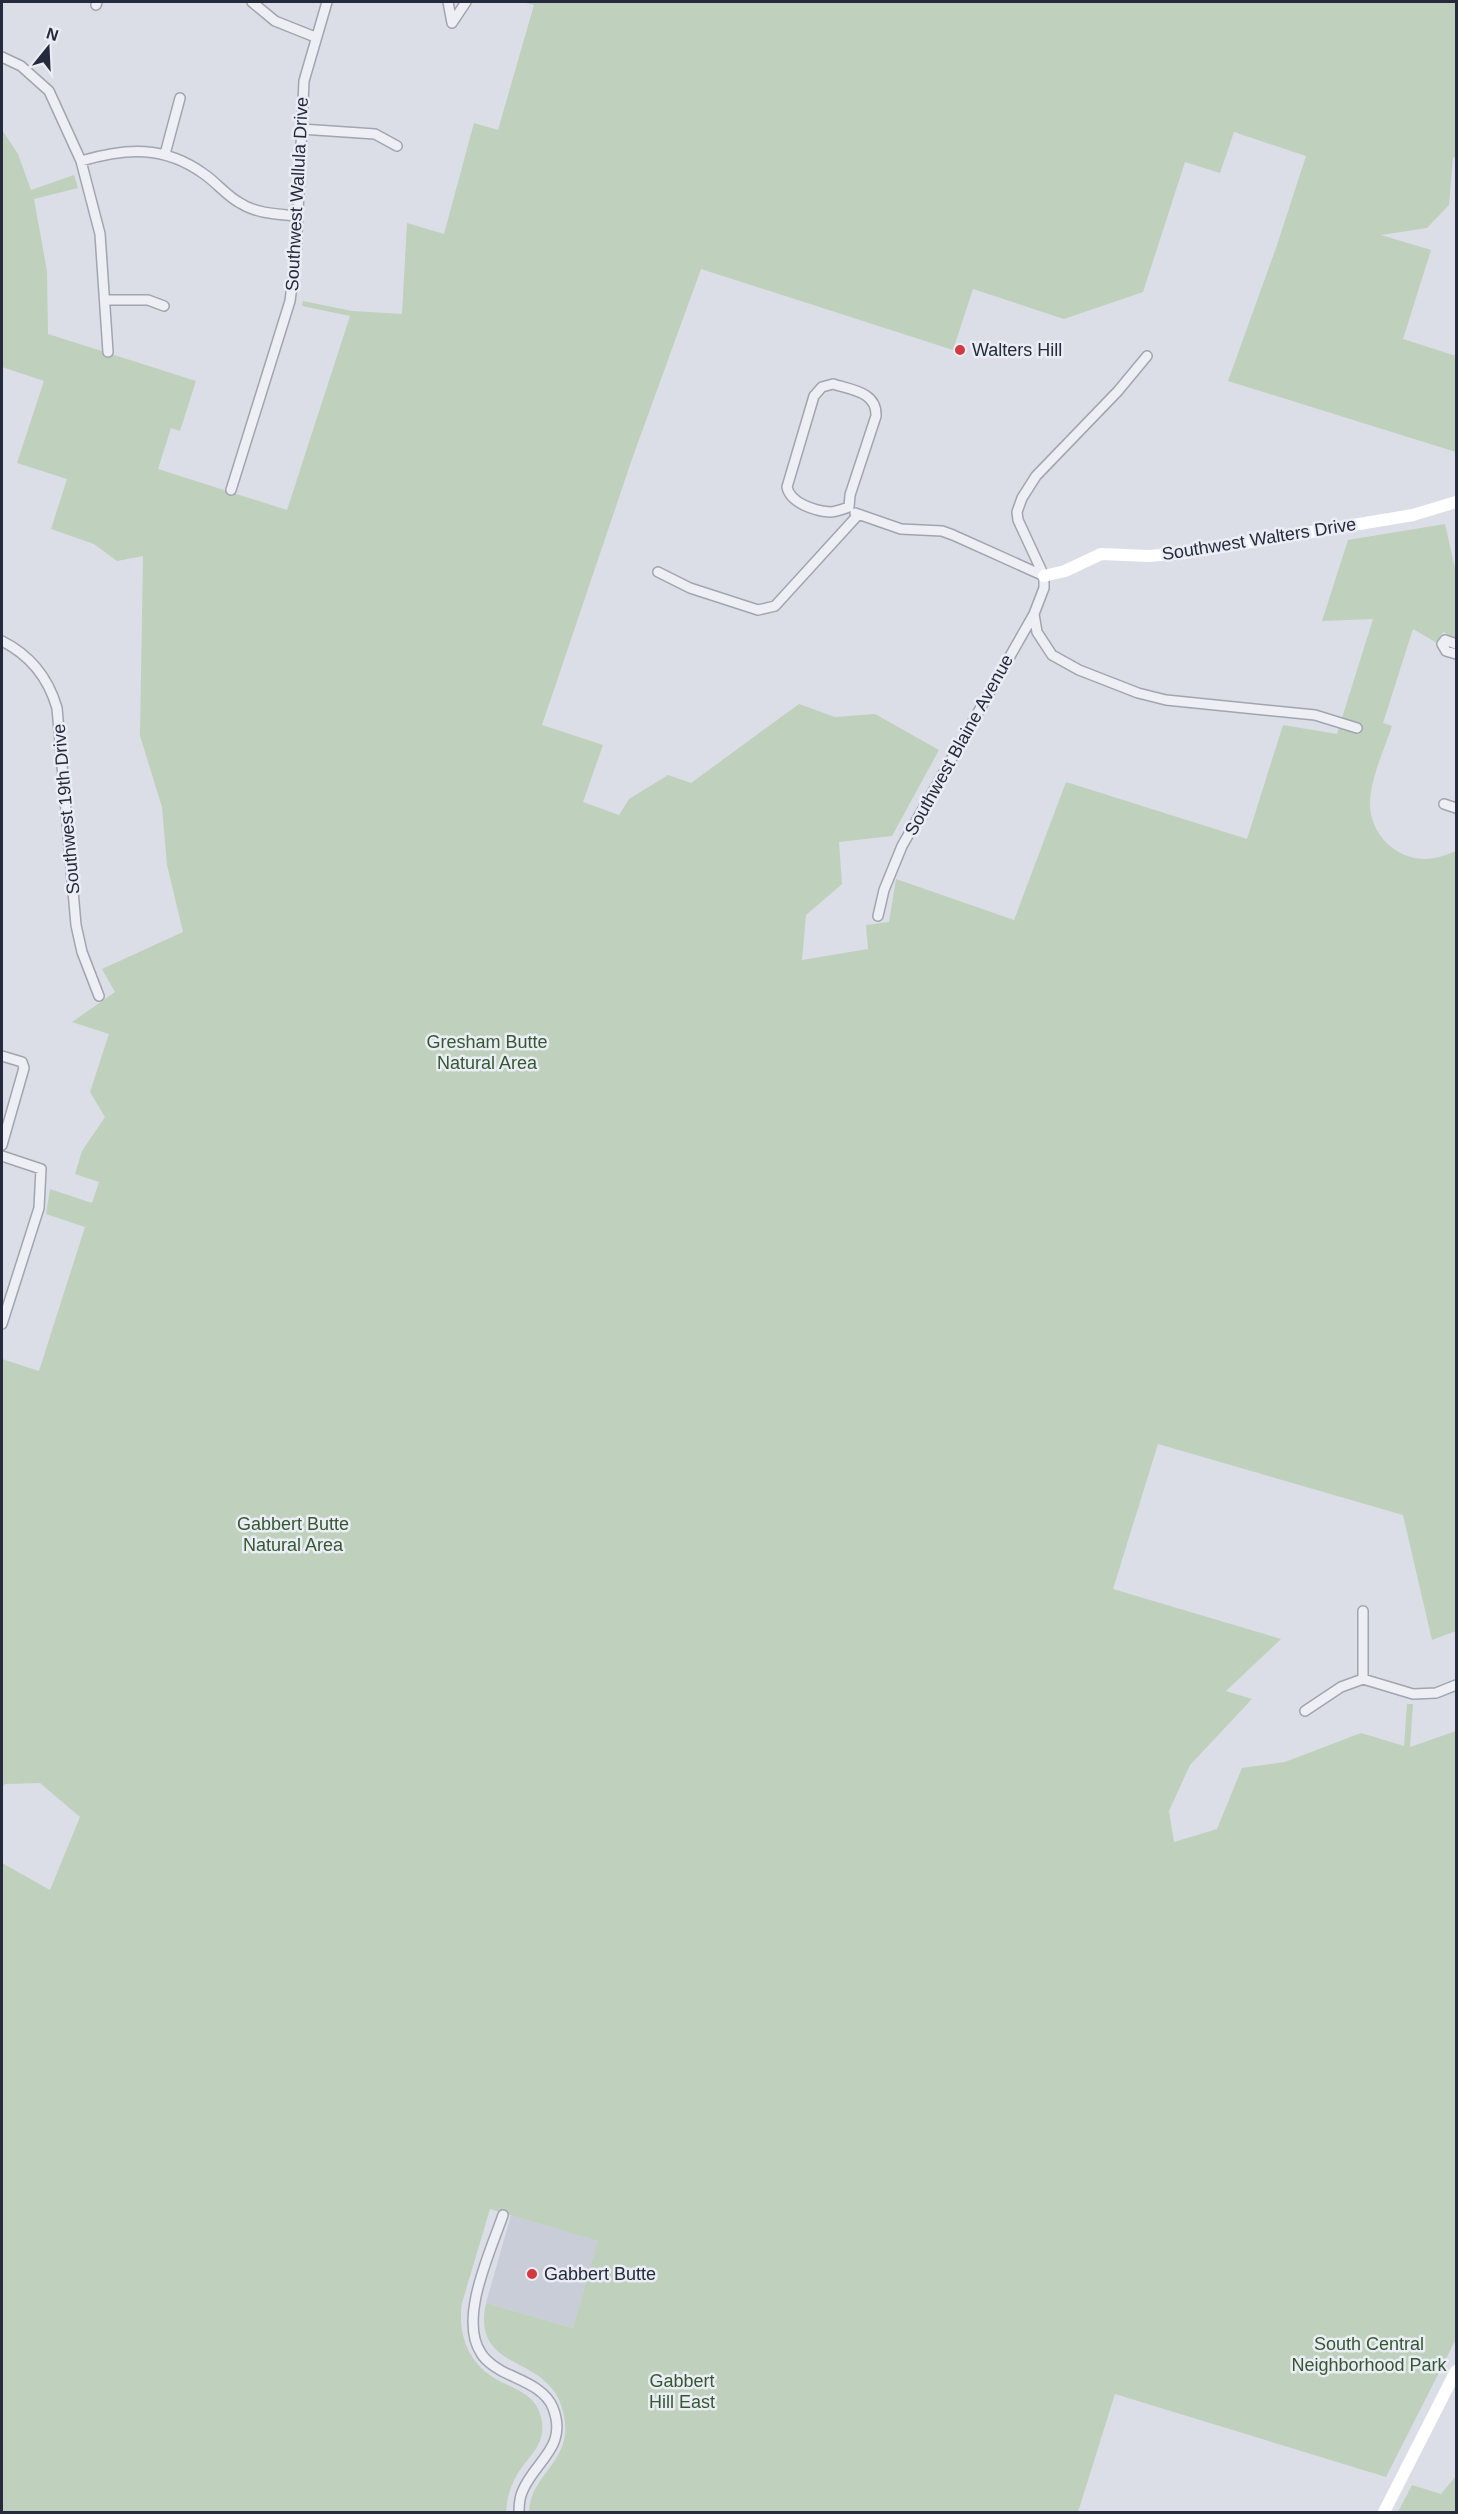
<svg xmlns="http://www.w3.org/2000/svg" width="1458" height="2514" font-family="Helvetica,sans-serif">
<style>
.built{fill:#c9cdd8}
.green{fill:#bfd0bc}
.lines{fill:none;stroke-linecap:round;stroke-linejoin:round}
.street-casing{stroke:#a1a5b0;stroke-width:12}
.street{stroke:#eeeff4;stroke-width:9}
.secondary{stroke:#fff;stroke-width:12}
.poi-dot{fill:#d23941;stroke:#eaedf4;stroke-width:2}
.labels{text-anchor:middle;stroke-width:5;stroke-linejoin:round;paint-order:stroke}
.street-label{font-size:18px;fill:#252b3c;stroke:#eaedf4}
.poi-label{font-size:18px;fill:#252b3c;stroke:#eaedf4;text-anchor:start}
.park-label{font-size:18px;fill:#355832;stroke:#eaedf4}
</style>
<rect width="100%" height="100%" fill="#dbdee6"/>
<path class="built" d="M511,2215L599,2241L573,2328L486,2303Z"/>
<path class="green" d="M522,2H1456V158L1453,157L1449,205L1427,228L1381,235L1431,250L1403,339L1456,356V452L1228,381L1277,245L1306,156L1234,132L1220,173L1185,162L1143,292L1064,319L973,289L953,350L701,269L632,459L542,725L603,745L583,802L619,815L629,799L668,775L691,783L799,704L835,717L875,714L939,750L892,836L839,842L842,884L806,915L802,960L868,949L866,925L889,922L896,879L1014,920L1066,782L1247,839L1283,725L1337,734L1373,619L1322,621L1348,540L1445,524L1456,573V639L1443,632L1437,643L1413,629L1383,723L1392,726C1384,750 1371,777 1370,802C1369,833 1395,859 1425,859C1436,859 1446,855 1456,851V1631L1432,1640L1403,1515L1158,1444L1113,1589L1281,1639L1226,1691L1252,1699L1190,1765L1169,1811L1174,1842L1217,1829L1242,1768L1285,1762L1361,1733L1404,1746L1407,1704H1413L1410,1747L1456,1731V2339L1386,2477L1115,2394L1078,2512H529C531,2470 578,2461 562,2408C546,2353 471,2373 486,2303L573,2328L598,2241L490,2209L462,2303C457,2334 469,2365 498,2380C518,2391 538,2395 542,2422C545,2445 529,2456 518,2473C510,2486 507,2499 506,2512H2V1863L50,1890L80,1817L40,1783L5,1784L2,1787V1359L39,1371L85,1227L46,1214L50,1189L92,1203L99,1182L75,1174L82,1151L105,1117L90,1092L109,1034L72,1022L115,992L102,969L183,932L167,865L162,807L140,736L143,556L117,561L94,544L51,529L67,479L17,463L44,381L2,367V130L18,154L31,190L74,175L78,188L34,199L47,271L48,334L196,381L180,431L171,428L158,469L287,510L350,316L302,306L303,301L352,311L402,314L407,223L444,234L474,123L498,130L534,5Z
M1456,2476V2512H1398L1412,2485L1441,2494Z"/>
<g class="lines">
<defs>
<path id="street" d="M252,2L275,21L315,37
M448,2L452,23
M96,5L97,2
M452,23L466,2
M2,57L21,66L49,91L81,161L100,234L108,352
M301,129L375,134L397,146
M165,154L180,98
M81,161C126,148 164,145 204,174C217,183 227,196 240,203C257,214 278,214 298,216
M105,300H148L164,306
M833,384C852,390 877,392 876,416L850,495L849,507C843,509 836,512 830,512C815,511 790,503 787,487L814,396L822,387Z
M231,490L290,301L296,254L304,81L327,2
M855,513L901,529L942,531L953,535L1044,576
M658,572L690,588L758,610L775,606L858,515
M1034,614L1037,632L1052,655L1079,670L1138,693L1166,700L1315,715L1357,728
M2,641C30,655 48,677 57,708L76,925L82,952L99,996
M1456,644L1445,640L1442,644L1446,651L1456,654
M1444,804L1456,808
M878,916L884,890L902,846L1034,614L1044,588V576L1018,520L1017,512L1022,498L1036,476L1118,391L1147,356
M2,1056L22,1062L24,1068L2,1145
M2,1156L41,1169L39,1208L2,1324
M1363,1611V1679
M1305,1711L1341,1687L1363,1679L1413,1694L1436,1693L1456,1685
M503,2215C491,2250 458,2319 481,2353C486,2362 500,2371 510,2375C525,2382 546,2390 553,2408C568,2447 536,2460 523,2490C520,2496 519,2506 519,2512"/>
</defs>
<use href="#street" class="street-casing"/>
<use href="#street" class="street"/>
<path class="secondary" d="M1044,576L1065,571L1101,554L1149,556L1185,553L1413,515L1456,502
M1384,2512L1456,2371"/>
</g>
<g class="poi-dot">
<circle cx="960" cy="350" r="6"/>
<circle cx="532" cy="2274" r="6"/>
</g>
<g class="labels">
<g class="street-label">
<text transform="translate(297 194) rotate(-87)" y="6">Southwest Wallula Drive</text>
<text transform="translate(1259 539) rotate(-9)" y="6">Southwest Walters Drive</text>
<text transform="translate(959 745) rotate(-61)" y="6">Southwest Blaine Avenue</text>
<text transform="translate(66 809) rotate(-95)" y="6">Southwest 19th Drive</text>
</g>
<g class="poi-label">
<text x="972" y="356">Walters Hill</text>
<text x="544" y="2280">Gabbert Butte</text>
</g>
<g class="park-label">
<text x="487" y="1048">Gresham Butte<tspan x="487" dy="21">Natural Area</tspan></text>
<text x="293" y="1530">Gabbert Butte<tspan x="293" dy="21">Natural Area</tspan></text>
<text x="1369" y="2350">South Central<tspan x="1369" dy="21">Neighborhood Park</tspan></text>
<text x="682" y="2387">Gabbert<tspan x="682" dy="21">Hill East</tspan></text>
</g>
</g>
<rect width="1458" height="2514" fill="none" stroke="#252b3c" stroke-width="6"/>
<g transform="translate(48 48) rotate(18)" stroke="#eaedf4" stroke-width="4.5" paint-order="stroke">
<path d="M0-4.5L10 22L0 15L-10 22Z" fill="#252b3c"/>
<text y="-9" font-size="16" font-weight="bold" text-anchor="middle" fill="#252b3c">N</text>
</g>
</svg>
